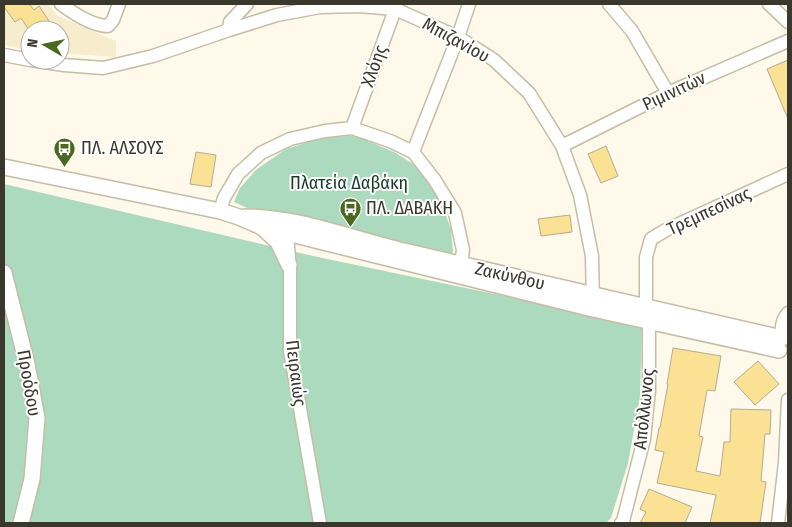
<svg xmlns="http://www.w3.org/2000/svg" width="792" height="527" font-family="'Fira Sans Condensed',sans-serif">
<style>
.built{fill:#f7eccc}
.green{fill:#abdabf}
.building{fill:#fae194;stroke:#b3ac94}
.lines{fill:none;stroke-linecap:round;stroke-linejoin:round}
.minor-casing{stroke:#c5bda5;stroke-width:15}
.tertiary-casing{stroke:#c5bda5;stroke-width:18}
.minor{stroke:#fff;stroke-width:12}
.tertiary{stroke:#fff;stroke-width:15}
.labels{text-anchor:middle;stroke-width:4;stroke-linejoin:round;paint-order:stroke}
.street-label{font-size:18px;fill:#3a372d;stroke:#fff}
.poi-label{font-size:18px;fill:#3a372d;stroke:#fff;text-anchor:start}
.park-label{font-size:18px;fill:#163928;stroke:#fff}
</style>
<rect width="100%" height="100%" fill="#fef9ea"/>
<path class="built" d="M4,4H47L58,16L116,41V57L60,53V30H30V50L4,45Z"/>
<path class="green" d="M346,136H356L394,152L413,164L433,187L443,208L451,229L453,252L451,254L247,208L234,202L240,188L257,169L286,149L318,139Z
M4,184L313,256L642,325L640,397L628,463L611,518L606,523H4Z"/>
<path class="building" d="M4,4H29L34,10L39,6L55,30H29L21,18L15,22L4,7Z
M788,60V119L767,69Z
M606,146L618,176L601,183L588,154Z
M196,152L216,155L211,187L190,184Z
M570,215L572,232L541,236L538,219Z
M673,348L721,356L715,391L707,390L699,436L703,437L696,471L720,476L724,442H730L731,409L771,410L770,434H765L761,481L766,482L760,523H710L716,495L657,483L664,452L655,450L659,428H660L668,384H667Z
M758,361L779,384L755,405L734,382Z
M649,489L692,507L685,523H640L646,512L640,509Z"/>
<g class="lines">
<defs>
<path id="minor" d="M61,4C73,13 93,26 108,26L113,20L119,4
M609,4L632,31L668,93
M769,4L788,22
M229,30L230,22L247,4
M4,55L30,60
M32,60L64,65L103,68L153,56L229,30L277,15L320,7L359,6L395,9L458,37L494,60L529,93L562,146L580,195L592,256L593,304
M352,128L397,4
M562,146L668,93L788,41
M413,152L458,37L469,4
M220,211L224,198L238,174L261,153L290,139L325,131L352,128L390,141L413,152L434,179L455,213L463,250L461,264
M289,226L287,233L290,271V351L320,523
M782,338C781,329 782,319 788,313
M621,523L623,521L644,439L649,390V322L646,308V257L651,239L666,230L788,174
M778,523L785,463L788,400"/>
<path id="tertiary" d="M4,167L220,211L239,217L262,227L287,233L593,309L779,350
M245,217C299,217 352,239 404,251C530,280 656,310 782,338
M263,228L278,242L289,265
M4,273L27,364L37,418L32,479L21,523"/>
</defs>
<use href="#minor" class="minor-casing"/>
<use href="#tertiary" class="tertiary-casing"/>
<use href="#minor" class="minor"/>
<use href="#tertiary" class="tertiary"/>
</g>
<defs>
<symbol id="bus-pin" viewBox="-11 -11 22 30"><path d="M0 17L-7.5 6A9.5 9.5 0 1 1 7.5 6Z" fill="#4a691e" stroke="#fff"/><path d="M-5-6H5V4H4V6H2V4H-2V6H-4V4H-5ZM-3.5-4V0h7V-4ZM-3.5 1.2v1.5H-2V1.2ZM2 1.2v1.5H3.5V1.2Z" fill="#fff"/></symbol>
</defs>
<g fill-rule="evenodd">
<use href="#bus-pin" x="52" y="136" width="25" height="34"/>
<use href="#bus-pin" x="338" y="196" width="25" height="34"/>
</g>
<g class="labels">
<g class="street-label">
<text transform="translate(456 40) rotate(29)" y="6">Μπιζανίου</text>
<text transform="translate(374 66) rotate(-70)" y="6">Χλόης</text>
<text transform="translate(674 91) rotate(-25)" y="6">Ριμινιτών</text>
<text transform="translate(709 211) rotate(-25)" y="6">Τρεμπεσίνας</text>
<text transform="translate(510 276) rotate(13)" y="6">Ζακύνθου</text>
<text transform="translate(296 373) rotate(83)" y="6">Πειραιώς</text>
<text transform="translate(29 383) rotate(80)" y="6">Προόδου</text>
<text transform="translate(644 409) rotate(-84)" y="6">Απόλλωνος</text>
</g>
<g class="poi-label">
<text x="81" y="154">ΠΛ. ΑΛΣΟΥΣ</text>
<text x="366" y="214">ΠΛ. ΔΑΒΑΚΗ</text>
</g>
<g class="park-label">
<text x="349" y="189">Πλατεία Δαβάκη</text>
</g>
</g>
<rect width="792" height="527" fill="none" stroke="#3a372d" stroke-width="10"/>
<g transform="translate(45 45) rotate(279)"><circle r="24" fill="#ffffff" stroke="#b0afab"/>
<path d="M0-4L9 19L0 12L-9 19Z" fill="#4a691e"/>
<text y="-8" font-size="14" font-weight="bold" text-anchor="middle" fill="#3a372d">N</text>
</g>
</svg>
